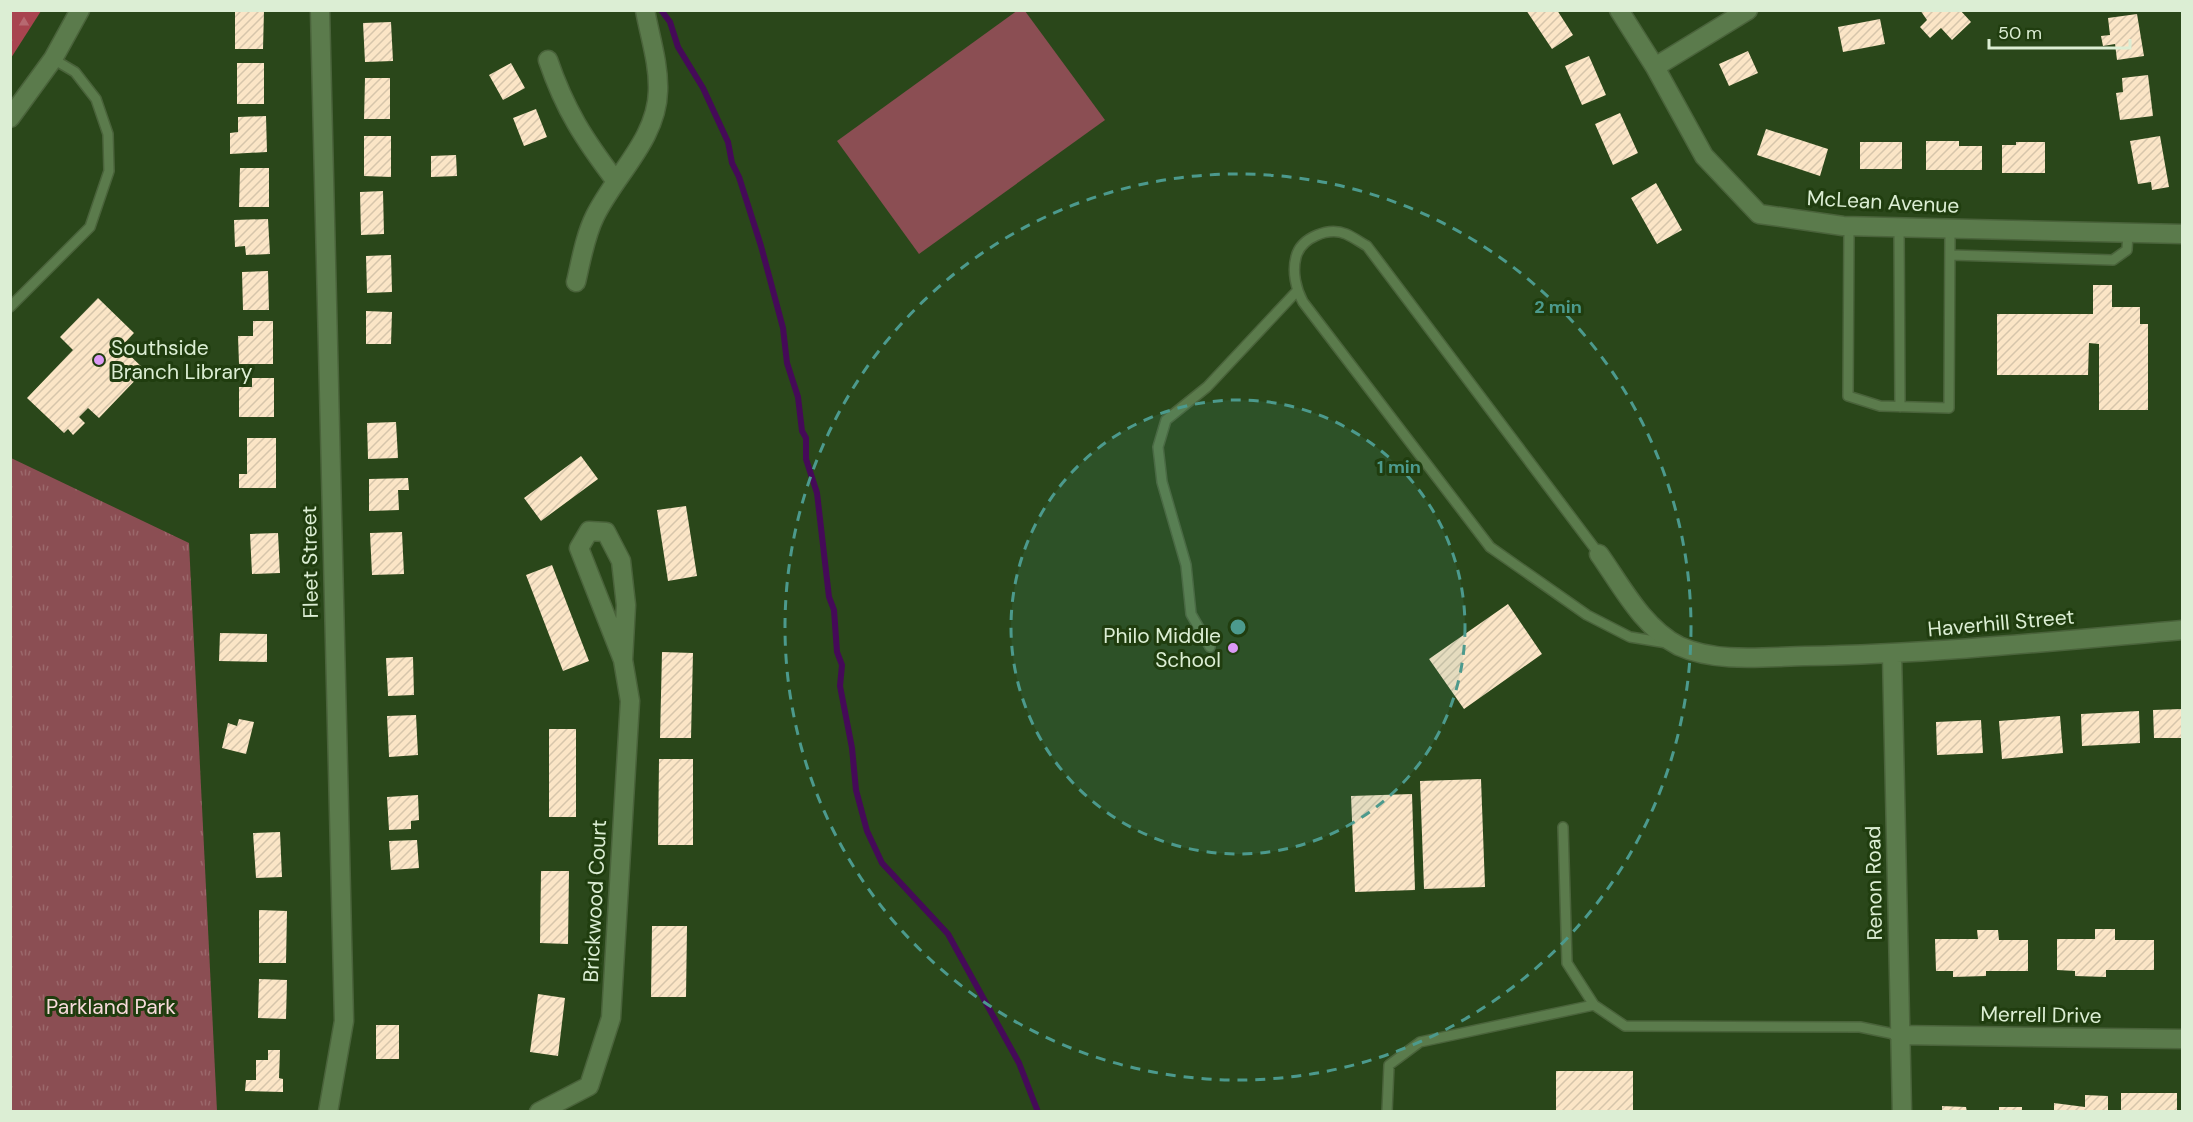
<svg xmlns="http://www.w3.org/2000/svg" width="2193" height="1122" font-family="'DM Sans',sans-serif">
<style>
.grass{fill:url(#grass-tufts)}
.forest{fill:url(#forest-firs)}
.pitch{fill:#8b4e53}
.lines{fill:none;stroke-linecap:round;stroke-linejoin:round}
.stream{stroke:#450a58;stroke-width:6}
.building{fill:url(#building-hatch)}
.lane-casing{stroke:#4a633b;stroke-width:12}
.street-casing{stroke:#4a633b;stroke-width:21}
.secondary-casing{stroke:#4a633b;stroke-width:21}
.lane{stroke:#5b7b4c;stroke-width:9}
.street{stroke:#5b7b4c;stroke-width:18}
.secondary{stroke:#5b7b4c;stroke-width:18}
.ring{fill:none;stroke:#4c9a8d;stroke-width:3;stroke-dasharray:10 8}
.poi-dot{fill:#db99f5;stroke:#203d0f;stroke-width:2}
.labels{text-anchor:middle;stroke-width:6;stroke-linejoin:round;paint-order:stroke}
.street-label{font-size:21px;fill:#dceed4;stroke:#203d0f}
.poi-label{font-size:21px;fill:#dceed4;stroke:#203d0f;text-anchor:start}
.park-label{font-size:21px;fill:#f9dbdc;stroke:#203d0f}
.centre{fill:#4c9a8d;stroke:#203d0f;stroke-width:3}
.ring-label{font-size:18px;text-anchor:middle;font-weight:bold;fill:#4c9a8d;stroke:#203d0f;stroke-width:6;stroke-linejoin:round;paint-order:stroke}
</style>
<defs>
<pattern id="grass-tufts" width="24" height="20" patternUnits="userSpaceOnUse" patternTransform="scale(1.5)"><rect width="24" height="20" fill="#8b4e53"/><path d="M3 7l-1-3M5 7V3M7 7l1-3M15 17l-1-3M17 17v-4M19 17l1-3" fill="none" stroke="#9b686b"/></pattern>
<pattern id="forest-firs" width="22" height="20" patternUnits="userSpaceOnUse" patternTransform="scale(1.5)"><rect width="22" height="20" fill="#a8444f"/><path d="M5 1l3.5 6h-7zM16 11l3.5 6h-7z" fill="#b76870"/></pattern>
<pattern id="building-hatch" width="6" height="6" patternUnits="userSpaceOnUse" patternTransform="scale(1.5)"><rect width="6" height="6" fill="#fbe5c6"/><path d="M-1 1l2-2M0 6l6-6M5 7l2-2" fill="none" stroke="#d6c5ab"/></pattern>
</defs>
<rect width="100%" height="100%" fill="#2a471a"/>
<path class="grass" d="M11,458L189,543L217,1111H11Z"/>
<path class="forest" d="M11,10L41,11L11,58L10,11Z"/>
<path class="pitch" d="M1018,10L1025,11L1105,120L919,254L837,141Z"/>
<g class="lines">
<path class="stream" d="M661,10L670,22L678,47L703,88L728,142L732,163L739,177L761,246L783,328L787,363L798,397L802,431L806,438V459L817,493L829,597L834,610L837,652L842,665L840,686L852,748L856,790L867,831L882,863L948,934L1019,1063L1038,1112"/>
</g>
<path class="building" d="M1526,10H1557L1573,35L1552,49Z
M1920,10H1960L1971,22L1952,40L1941,28L1930,38L1920,27L1927,20Z
M235,11H264L263,49H235Z
M2137,14L2144,56L2117,60L2115,44L2103,46L2101,36L2110,35L2108,18Z
M1880,19L1885,44L1843,52L1838,27Z
M391,22L393,61L365,62L363,23Z
M1748,51L1758,73L1729,86L1719,64Z
M1589,56L1606,95L1582,105L1565,66Z
M237,63H264V104H237Z
M511,63L525,88L503,100L489,75Z
M2148,75L2153,116L2120,120L2116,93L2123,92L2122,78Z
M365,78H390V119H364Z
M536,109L547,137L524,146L513,118Z
M1620,113L1638,153L1613,165L1595,124Z
M266,116L267,152L230,154V133L238,132V117Z
M1766,129L1828,149L1820,176L1757,155Z
M364,136H391V177L364,176Z
M2160,136L2169,187L2152,190L2151,182L2138,184L2130,141Z
M1926,141H1959V146H1982V170H1926Z
M1860,142H1902V169H1860Z
M2016,142H2045V173H2002V145H2016Z
M456,155L457,176L431,177V156Z
M240,168H269V207H239Z
M1656,183L1682,230L1657,244L1631,198Z
M383,191L384,234L361,235L360,192Z
M268,219L270,254L246,255L245,246L235,247L234,220Z
M391,255L392,292L367,293L366,256Z
M268,271L269,310H243L242,272Z
M2093,285H2112V307H2140V324H2148V410H2099V344L2089,343L2088,375H1997V314H2093Z
M98,298L134,333L121,347L145,370L99,418L88,408L79,417L85,423L73,435L68,429L64,433L27,398L73,350L60,337Z
M366,311L392,312L391,344H366Z
M253,321H273V364H239L238,336H253Z
M252,378H274V417H239V387H252Z
M396,422L398,458L368,459L367,423Z
M247,438H276V488H239V474H247Z
M581,456L598,479L541,521L524,498Z
M408,478L409,490H398L399,510L369,511V479Z
M686,506L697,576L668,581L657,510Z
M402,532L404,574L372,575L370,533Z
M278,533L280,573L252,574L250,534Z
M552,565L589,661L563,671L526,575Z
M1508,604L1542,654L1464,709L1429,659Z
M220,633L267,634V662L219,661Z
M662,652L693,653L691,738H660Z
M413,657L414,695L388,696L386,658Z
M2182,709V738H2154L2153,710Z
M2139,711L2140,743L2082,746L2081,714Z
M416,715L418,755L389,757L387,716Z
M2060,716L2063,753L2002,759L1999,721Z
M239,719L254,722L246,754L222,748L228,723L237,726Z
M1981,720L1983,753L1937,755L1936,722Z
M549,729H576V817H549Z
M659,759H693V845H658Z
M1481,779L1485,887L1424,889L1420,781Z
M1412,794L1415,890L1355,892L1351,796Z
M418,795L419,820L411,821V829L389,830L387,797Z
M280,832L282,877L256,878L253,833Z
M417,840L419,868L391,870L389,841Z
M541,871H569L568,944L540,943Z
M259,910L287,911L286,963H259Z
M652,926H687L686,997H651Z
M2095,929H2115V940H2154V970H2106V977L2075,976V971L2057,970V939H2095Z
M1977,930H1998L1999,940H2028V971H1986V976L1953,977V971H1936L1935,939H1978Z
M259,979L287,980L286,1019L258,1018Z
M538,994L565,998L558,1056L530,1052Z
M376,1025H399V1059H376Z
M268,1050H280L279,1078L283,1079V1092L245,1091L246,1080H256V1060H268Z
M1556,1071H1633V1112H1556Z
M2121,1093H2177V1112H2121Z
M2085,1095L2108,1096V1112H2054V1103L2085,1107Z
M1942,1106L1966,1107L1967,1112H1942Z
M1999,1107H2022V1112H1999Z"/>
<g class="lines">
<defs>
<path id="lane" d="M1849,227L1848,396L1880,406L1949,408L1950,229
M1899,228L1900,407
M1950,255L2113,260L2127,250L2128,232
M10,307L90,227L109,171L108,134L96,99L75,72L53,59
M1599,554L1367,246C1360,242 1353,237 1346,234C1329,227 1301,237 1296,257C1292,272 1296,289 1303,302L1490,547L1587,615L1630,637L1667,643
M1210,647L1191,614L1186,565L1162,482L1158,447L1166,420L1207,387L1297,291
M1563,827L1567,963L1594,1005L1625,1026L1860,1027L1899,1035
M1387,1112L1389,1065L1420,1042L1594,1005"/>
<path id="street" d="M320,10L344,1021L328,1112
M1619,10L1655,67L1704,156L1759,214L1843,226L2182,234
M548,60C565,110 584,139 615,180
M1655,67L1748,10
M576,282C581,261 585,236 595,216C615,175 657,139 658,91C659,64 650,37 645,10
M1599,554C1621,585 1643,628 1679,646C1716,663 1765,657 1805,656C1931,654 2057,641 2182,630
M1892,654L1902,1112
M1899,1035L2182,1039
M539,1112L589,1086L611,1018L630,701L623,660L626,605L621,561L606,532L589,531L579,548L623,660"/>
<path id="secondary" d="M10,118L53,59L80,10"/>
</defs>
<use href="#lane" class="lane-casing"/>
<use href="#street" class="street-casing"/>
<use href="#secondary" class="secondary-casing"/>
<use href="#lane" class="lane"/>
<use href="#street" class="street"/>
<use href="#secondary" class="secondary"/>
</g>
<circle cx="1238" cy="627" r="227" fill="#4c9a8d" fill-opacity=".12"/>
<g class="ring">
<circle cx="1238" cy="627" r="227"/>
<circle cx="1238" cy="627" r="453"/>
</g>
<g class="poi-dot">
<circle cx="99" cy="360" r="6"/>
<circle cx="1233" cy="648" r="6"/>
</g>
<g class="labels">
<g class="street-label">
<text transform="translate(1883 202) rotate(3)" y="7">McLean Avenue</text>
<text transform="translate(310 562) rotate(-91)" y="7">Fleet Street</text>
<text transform="translate(2001 623) rotate(-5)" y="7">Haverhill Street</text>
<text transform="translate(1874 883) rotate(-91)" y="7">Renon Road</text>
<text transform="translate(595 901) rotate(-87)" y="7">Brickwood Court</text>
<text transform="translate(2041 1015) rotate(1)" y="7">Merrell Drive</text>
</g>
<g class="poi-label">
<text x="111" y="355">Southside<tspan x="111" dy="24">Branch Library</tspan></text>
<text x="1221" y="643" text-anchor="end">Philo Middle<tspan x="1221" dy="24">School</tspan></text>
</g>
<g class="park-label">
<text x="111" y="1014">Parkland Park</text>
</g>
</g>
<circle cx="1238" cy="627" r="9" class="centre"/>
<g class="ring-label">
<text x="1558" y="313">2 min</text>
<text x="1399" y="473">1 min</text>
</g>
<rect width="2193" height="1122" fill="none" stroke="#dceed4" stroke-width="24"/>
<path d="M1989 39v9h141v-9" fill="none" stroke="#dceed4" stroke-width="3"/>
<text x="1998" y="39" font-size="18" fill="#dceed4" stroke="#203d0f" stroke-width="4.5" paint-order="stroke">50 m</text>
</svg>
